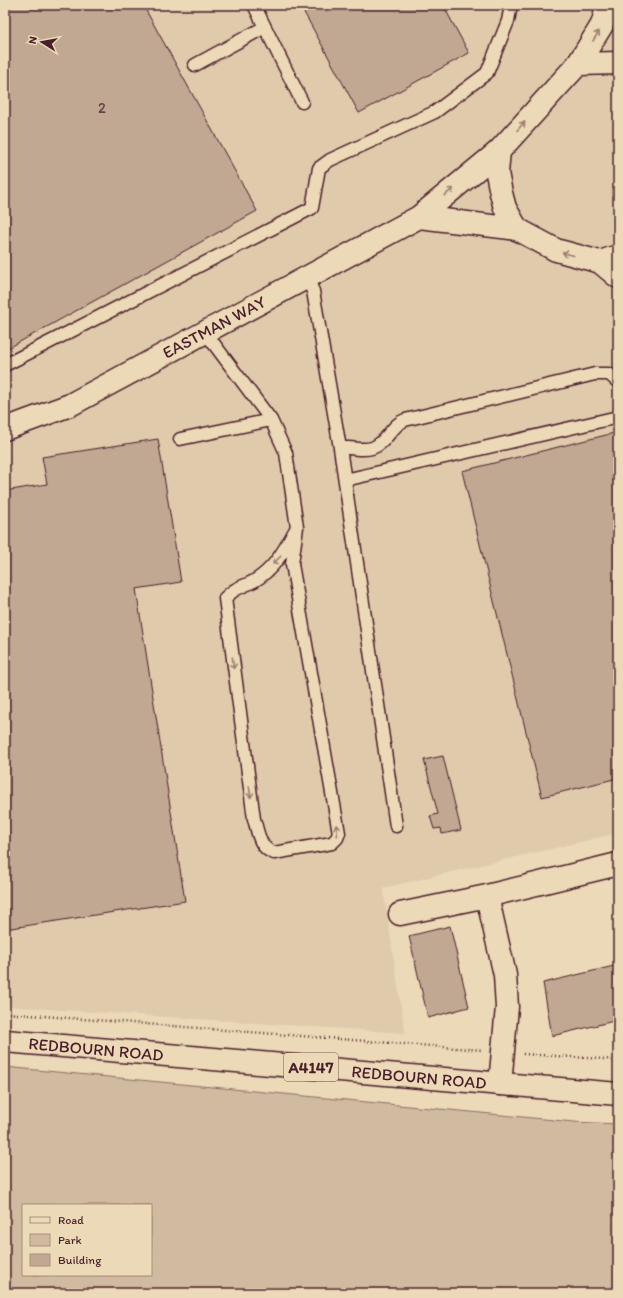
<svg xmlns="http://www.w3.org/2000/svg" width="623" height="1298" font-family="Itim,sans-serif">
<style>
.built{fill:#dfcaac}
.green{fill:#d1bba0;stroke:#8e6d66;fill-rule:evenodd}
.building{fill:#c1a892;stroke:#4a1f2b}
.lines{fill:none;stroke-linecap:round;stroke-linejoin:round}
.lane-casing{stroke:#4a1f2b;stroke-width:15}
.street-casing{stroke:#4a1f2b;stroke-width:25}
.secondary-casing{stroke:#4a1f2b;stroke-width:25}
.primary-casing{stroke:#4a1f2b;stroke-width:25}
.path{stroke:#4a1f2b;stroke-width:2.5;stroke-dasharray:1 3;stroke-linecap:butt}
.lane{stroke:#ecd9b7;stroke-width:12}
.street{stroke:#ecd9b7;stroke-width:22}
.secondary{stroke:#ecd9b7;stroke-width:22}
.primary{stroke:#ecd9b7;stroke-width:22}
.oneway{stroke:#9b7c71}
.labels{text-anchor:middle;stroke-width:3.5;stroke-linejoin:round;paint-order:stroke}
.number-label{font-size:15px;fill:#684145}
.shield{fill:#ecd9b7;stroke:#7b5755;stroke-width:1}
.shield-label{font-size:16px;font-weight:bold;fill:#4a1f2b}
.street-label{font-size:17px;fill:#4a1f2b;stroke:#ecd9b7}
</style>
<rect width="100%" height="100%" fill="#ecd9b7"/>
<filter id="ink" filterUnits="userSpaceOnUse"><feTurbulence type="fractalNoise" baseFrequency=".025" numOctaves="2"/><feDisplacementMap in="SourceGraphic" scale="8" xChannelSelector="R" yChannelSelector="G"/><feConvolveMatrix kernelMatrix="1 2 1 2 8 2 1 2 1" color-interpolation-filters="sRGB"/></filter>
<g filter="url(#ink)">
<path class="built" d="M5,5H618V833L383,888L405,1033L5,1006Z"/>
<path class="green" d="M5,1067L574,1122L618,1124V1293H5ZM23,1205H151V1275H23Z"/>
<path class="building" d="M5,5H143L257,211L5,350Z
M300,5H443L469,53L359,113Z
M618,432V778L542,797L462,471Z
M158,439L181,582L136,589L185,901L5,929V491L47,484L42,457Z
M443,756L461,830L442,834L441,828L434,829L430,816L438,814L424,760Z
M450,926L469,1007L428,1018L409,936Z
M618,965V1020L552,1036L543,983Z"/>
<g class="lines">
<defs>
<path id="lane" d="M254,5L302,102
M195,65L265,27
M307,279L313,291L340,448L396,826
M205,332L271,420L286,453L297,527L292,564L339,833L337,838L332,843L274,853C259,848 258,832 254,819L225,598C237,586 241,588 254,581C275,569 286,547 297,527
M5,365L312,208L319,168L330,160L435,112L487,73L508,21L511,5
M180,439L271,420
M340,448C351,447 363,451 372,448C387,443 391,425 405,420L595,374H609L618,382
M345,480L618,417"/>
<path id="street" d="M419,217L517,229
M5,429L70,405L419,217L499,151
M487,896L505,975L507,1007L500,1084
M400,914L487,896L618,864"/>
<path id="secondary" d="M578,64L602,25L608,5"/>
<path id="primary" d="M618,63L578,64L499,151L497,173L501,193L505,208L517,229L556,250L600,262L618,256
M600,262L618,277
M5,1041L618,1094"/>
</defs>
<use href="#lane" class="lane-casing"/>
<use href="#street" class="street-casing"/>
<use href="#secondary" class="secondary-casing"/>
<use href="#primary" class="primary-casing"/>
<path class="path" d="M5,1013L482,1050
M523,1054L618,1060"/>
<use href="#lane" class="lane"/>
<use href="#street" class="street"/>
<use href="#secondary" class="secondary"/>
<use href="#primary" class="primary"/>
</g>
<defs><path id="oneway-shaft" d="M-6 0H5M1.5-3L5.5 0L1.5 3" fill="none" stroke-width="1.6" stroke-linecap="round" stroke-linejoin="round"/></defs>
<g class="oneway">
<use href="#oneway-shaft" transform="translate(596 36) rotate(-58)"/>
<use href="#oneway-shaft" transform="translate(521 126) rotate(-48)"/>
<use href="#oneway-shaft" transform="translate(449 192) rotate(-40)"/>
<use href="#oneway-shaft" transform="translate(568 254) rotate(-165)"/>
<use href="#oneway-shaft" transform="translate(277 560) rotate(135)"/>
<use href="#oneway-shaft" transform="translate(233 663) rotate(83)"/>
<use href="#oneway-shaft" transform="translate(250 792) rotate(82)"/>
<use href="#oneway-shaft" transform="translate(337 830) rotate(-93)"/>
</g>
</g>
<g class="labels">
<g class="number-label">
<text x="102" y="113">2</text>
</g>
<rect class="shield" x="284" y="1053" width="54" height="28" rx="3"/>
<g class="shield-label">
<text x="311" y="1073">A4147</text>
</g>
<g class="street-label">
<text transform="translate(214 327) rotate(-28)" y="6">EASTMAN WAY</text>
<text transform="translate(96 1049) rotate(5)" y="6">REDBOURN ROAD</text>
<text transform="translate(419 1077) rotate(5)" y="6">REDBOURN ROAD</text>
</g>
</g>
<rect width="623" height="1298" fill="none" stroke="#ecd9b7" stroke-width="20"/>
<rect x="10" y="10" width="603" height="1278" fill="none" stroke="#4a1f2b" stroke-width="1.5" filter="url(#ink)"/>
<rect x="22" y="1204" width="130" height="72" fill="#ecd9b7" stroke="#ab8f7f"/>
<rect x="30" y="1217" width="20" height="6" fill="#ecd9b7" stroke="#ab8f7f"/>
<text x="58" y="1224" font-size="12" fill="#4a1f2b">Road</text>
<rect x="30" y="1234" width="20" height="12" fill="#d1bba0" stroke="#ab8f7f"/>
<text x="58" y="1244" font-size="12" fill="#4a1f2b">Park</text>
<rect x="30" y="1254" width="20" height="12" fill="#c1a892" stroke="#ab8f7f"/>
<text x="58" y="1264" font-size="12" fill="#4a1f2b">Building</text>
<g transform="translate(42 42) rotate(281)" stroke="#ecd9b7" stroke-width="3" paint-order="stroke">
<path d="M0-3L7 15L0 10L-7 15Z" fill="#4a1f2b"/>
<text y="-6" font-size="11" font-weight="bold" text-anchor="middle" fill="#4a1f2b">N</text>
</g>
</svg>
